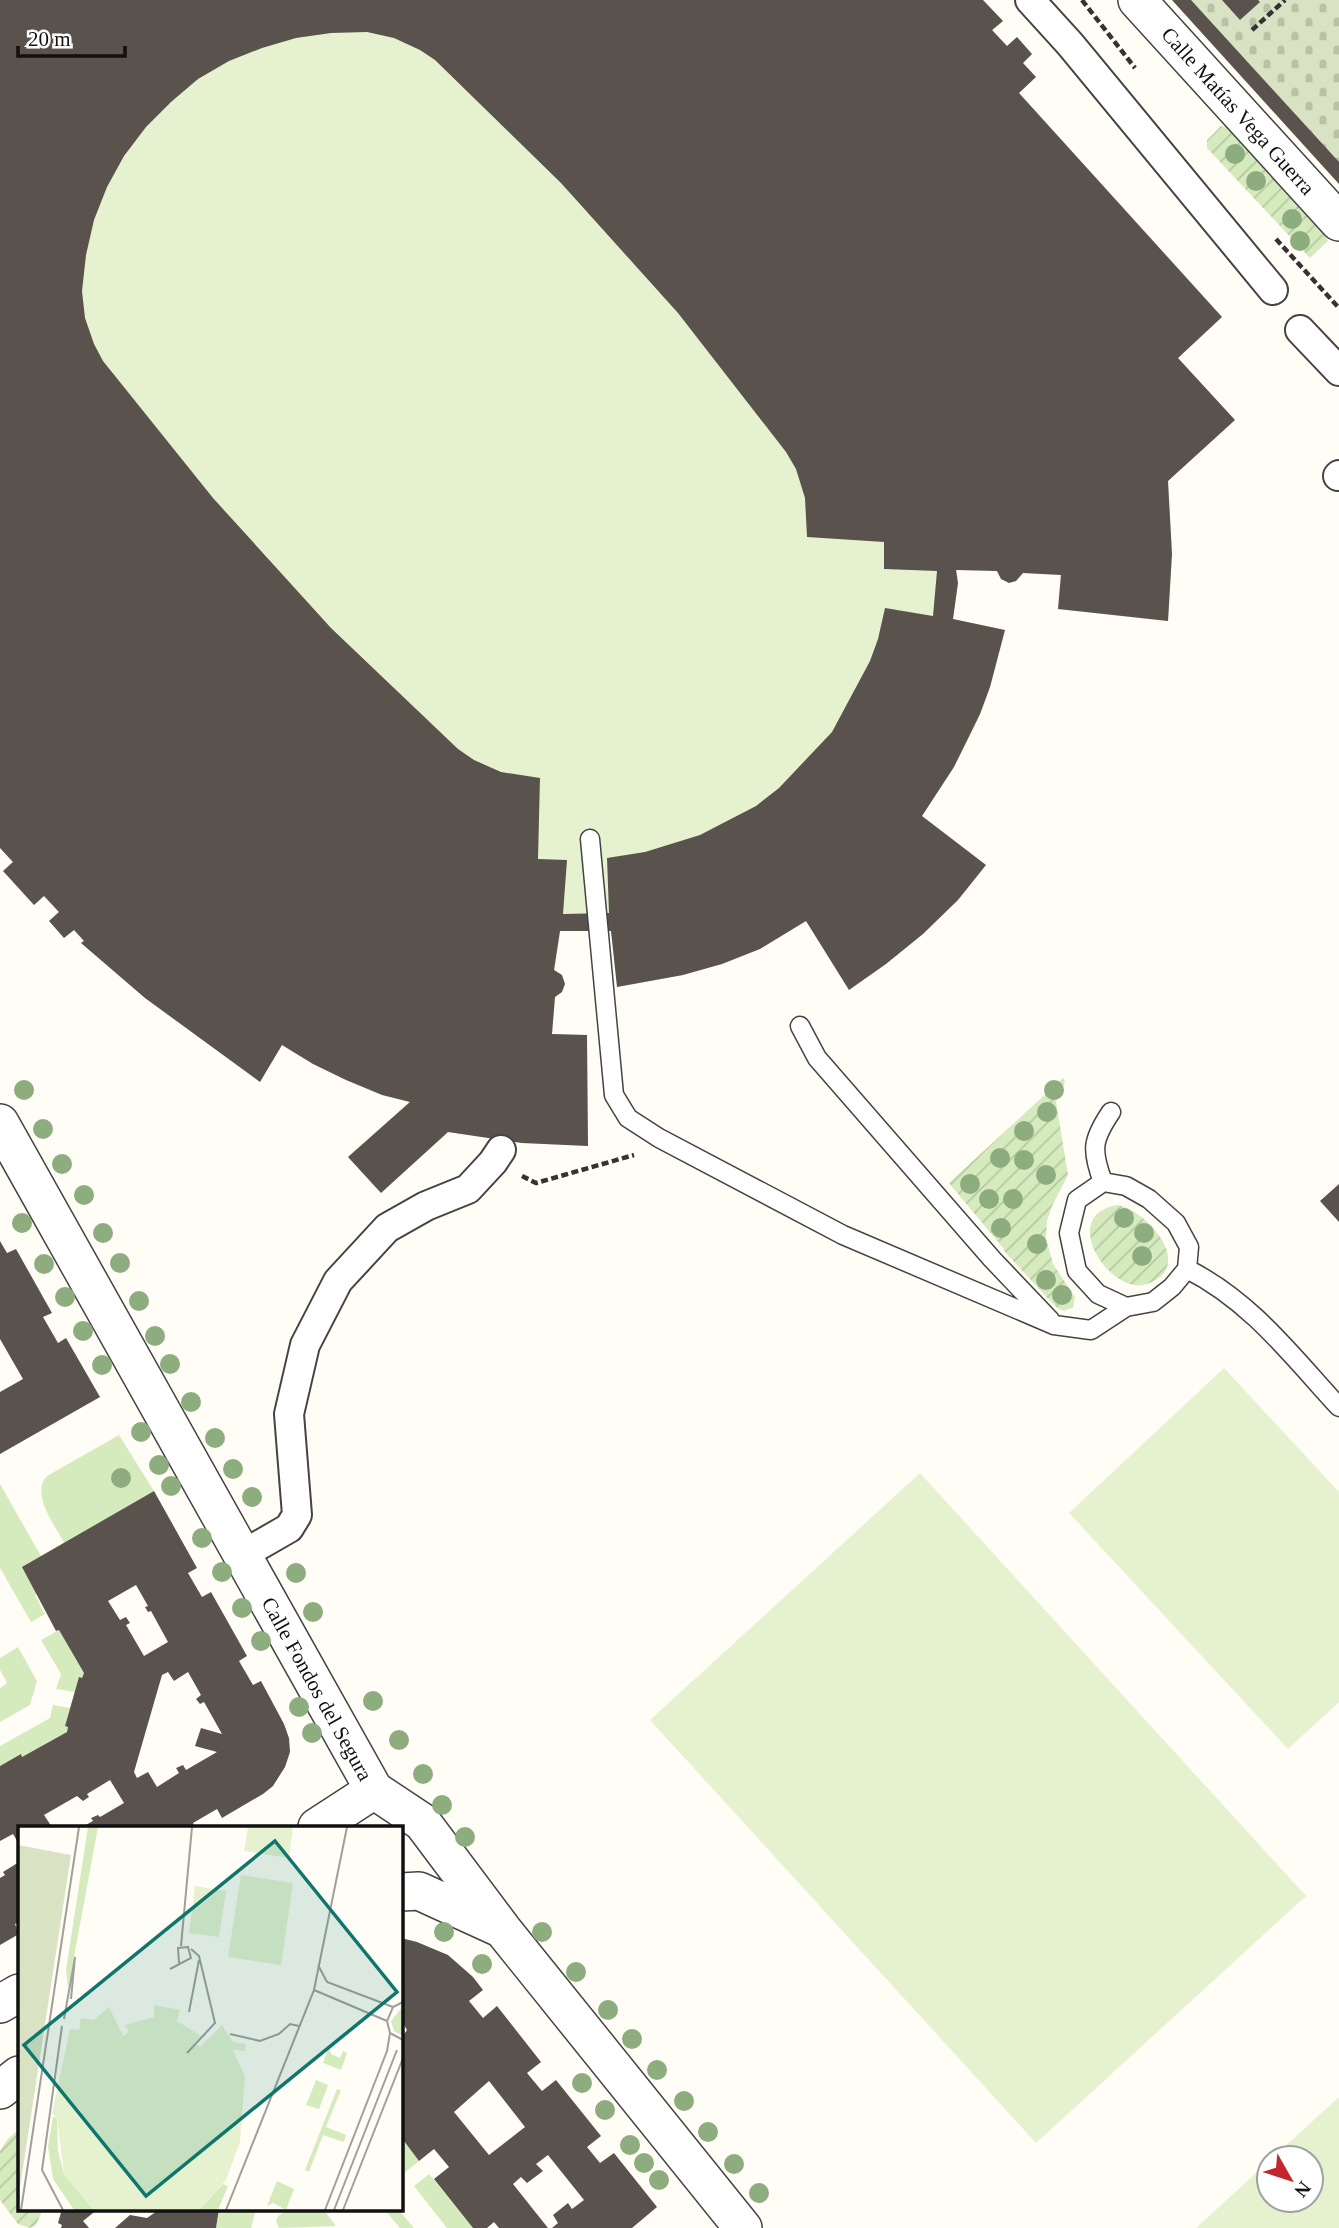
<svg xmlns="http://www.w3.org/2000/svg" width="1339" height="2228" font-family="Georgia,serif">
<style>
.grass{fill:#d5ebbd}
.cemetery{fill:url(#cemetery-stones)}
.garden{fill:url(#garden-furrows)}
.pitch{fill:#e6f2cf}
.building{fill:#5a524d;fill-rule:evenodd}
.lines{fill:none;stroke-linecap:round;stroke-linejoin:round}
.service-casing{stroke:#444;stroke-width:21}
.pedestrian-casing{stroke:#444;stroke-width:32}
.minor-casing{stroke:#444;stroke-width:40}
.path{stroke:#333;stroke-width:4.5;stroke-dasharray:7 3.5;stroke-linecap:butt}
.service{stroke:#fff;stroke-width:18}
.pedestrian{stroke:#fff;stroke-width:28}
.minor{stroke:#fff;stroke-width:37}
.tree{fill:#8dad7f}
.labels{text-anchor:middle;stroke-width:7;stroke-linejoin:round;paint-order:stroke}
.street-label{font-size:21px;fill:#111;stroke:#fff}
.inset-road{fill:none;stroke:#a09f9a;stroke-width:2}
.view{fill:#0f766e;fill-opacity:0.15;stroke:#0f766e;stroke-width:3.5}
.inset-edge{fill:none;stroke:#111;stroke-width:3.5}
</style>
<defs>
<pattern id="cemetery-stones" width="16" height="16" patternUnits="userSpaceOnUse" patternTransform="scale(1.75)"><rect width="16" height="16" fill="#d9e3c4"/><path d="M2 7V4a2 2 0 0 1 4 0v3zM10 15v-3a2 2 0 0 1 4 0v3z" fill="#b9c2a7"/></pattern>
<pattern id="garden-furrows" width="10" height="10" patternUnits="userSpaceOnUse" patternTransform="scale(1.75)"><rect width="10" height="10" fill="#d5ebbd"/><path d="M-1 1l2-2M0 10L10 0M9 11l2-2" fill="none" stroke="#b6c8a1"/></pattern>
</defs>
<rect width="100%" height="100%" fill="#fffdf5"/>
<path class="grass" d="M119,1435L154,1491L64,1543C55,1525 30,1494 47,1476Z
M0,1484L41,1556L37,1594L35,1595L45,1614L31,1622L0,1568Z
M59,1630L84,1673L75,1692L56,1689L61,1674L41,1640Z
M18,1647L37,1681L30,1705L0,1722V1688L7,1683L0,1670V1658Z
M53,1705L70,1708L65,1726L68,1727L67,1732L22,1757L21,1755L0,1766V1746L50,1718Z
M401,2137L419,2161L404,2173L401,2169Z
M429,2174L473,2228H447L414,2186Z
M219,2209H256L251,2228H216Z
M289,2209H323L336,2226L279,2228L276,2221L278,2216Z
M384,2209H398L414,2228H400Z"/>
<path class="cemetery" d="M1172,0H1339V184Z"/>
<path class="garden" d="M1221,126L1226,127L1320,229L1328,241L1310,258L1207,148V140Z
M1063,1078L1065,1082L1056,1102L1068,1175L1052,1206L1047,1221L1046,1238L1053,1264L1075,1297L1073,1307L1064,1311L1057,1308L1003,1250L1004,1249L949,1183Z
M1118,1205C1149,1212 1196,1267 1147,1284C1111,1297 1056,1215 1118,1205Z
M19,2129V2209H43L36,2225L30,2228L18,2224L0,2200V2151L7,2140Z"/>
<path class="pitch" d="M0,0H983L1003,21L993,31L1007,46L1017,37L1032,54L1023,63L1036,77L1019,93L1222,317L1178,358L1235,420L1168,481L1172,554L1168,621L1058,609L1060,575L1023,573L1016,581C1005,583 1001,579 996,571L957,570L958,583L953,619L1005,630C998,657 992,686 981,713C966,749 944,783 922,816L986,865C944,917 904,952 849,990L806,921L760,949L683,975L617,987L611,931H560L555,970C567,978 567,989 555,997L552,1034L587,1035L588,1146L522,1143L449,1132L381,1193L348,1157L409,1102C363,1090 322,1070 282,1045L260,1082L145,998L81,943L84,940L74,930L64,938L49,921L58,912L44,896L34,905L3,871L12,862L0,848Z
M1224,1368L1339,1492V1702L1288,1749L1069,1513Z
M920,1473L1306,1896L1036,2143L650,1720Z
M1339,2097V2228H1196L1269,2161V2200H1311V2158H1272Z"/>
<path class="building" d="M0,0H983L1003,21L992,30L1007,46L1017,37L1032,54L1023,63L1036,77L1019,93L1222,317L1178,358L1235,420L1168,481L1172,554L1168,621L1058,609L1061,575L1023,573L1016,581L1009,583L1001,579L997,571L956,570L958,583L953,619L1005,630L990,687L980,714L954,767L922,816L986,865L958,900L923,934L886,964L849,990L806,921L760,949L722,964L683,975L617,987L611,931H560L554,970L562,975L565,984L562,992L555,997L552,1034L587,1035L588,1146L522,1143L448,1132L381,1193L348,1157L410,1102L382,1095L346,1080L313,1064L282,1045L260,1082L145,998L81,943L84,941L74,930L64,938L49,921L59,912L44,896L34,905L3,871L13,862L0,848ZM367,32L394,38L420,50L435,60L561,183L678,313L786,452L796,469L805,498L807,537L884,542V569L937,571L933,616L885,608L878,639L870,661L832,732L779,788L756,806L700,835L645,852L607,858L609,913L563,914L567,860L538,859L540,778L501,772L474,760L458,749L331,628L213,498L103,361L94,344L85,318L82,291L86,255L94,220L107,187L124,156L146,127L171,102L198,79L229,61L262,48L296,38L331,33Z
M1172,0H1191L1339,162V184Z
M1222,0H1258L1260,2L1240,20Z
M1339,1184V1222L1320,1201Z
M0,1241L7,1253L16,1249L52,1313L43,1317L58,1343L66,1338L100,1397L0,1454V1392L23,1379L0,1339Z
M154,1491L197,1568L188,1573L202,1597L211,1592L247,1656L239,1661L253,1685L261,1681L284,1724L289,1738L290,1752L285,1767L273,1786L263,1794L222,1818L217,1809L193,1823L195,1827H82L93,1821L91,1818L98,1815L100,1817L124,1803L110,1780L87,1794L89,1797L83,1801L77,1796L44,1815L52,1827H19V1844L13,1834L0,1841V1766L21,1754L22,1757L67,1732L68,1727L65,1726L79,1677L82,1678L84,1673L59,1630L56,1631L22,1567ZM136,1585L148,1606L145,1607L148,1612L151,1611L168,1642L144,1656L126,1625L130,1623L126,1617L120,1620L108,1601ZM168,1672L174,1681L188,1672L201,1695L196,1699L200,1704L204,1702L222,1734L201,1728L195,1746L217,1752L186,1770L183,1765L176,1768L179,1773L157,1787L148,1772L137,1778L134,1772L162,1675Z
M19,1862V1922L15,1924L19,1934L0,1945V1878L5,1875L3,1872Z
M401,1938L417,1942L448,1955L473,1977L483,1990L469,2001L483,2018L497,2006L541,2062L527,2073L542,2091L556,2080L601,2136L587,2147L600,2163L614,2153L657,2207L632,2228H552L558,2223L553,2215L568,2203L572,2209L584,2200L548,2155L536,2164L543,2171L527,2183L521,2177L513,2184L548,2228H499L494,2222L487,2228H473L434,2179L449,2167L434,2149L419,2161L401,2137V2050L402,2037L407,2030L401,2020ZM489,2081L525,2127L489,2155L454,2112Z
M62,2209H98L83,2221L89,2228H61L62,2225L58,2223Z
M160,2209H219L216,2228H115L130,2215L147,2218Z"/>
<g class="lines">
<defs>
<path id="service" d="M590,839L614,1095L628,1118L659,1138L843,1235L1054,1325L1091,1330L1126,1307
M800,1026L817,1058L992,1259L1050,1320
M1103,1182L1126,1186L1149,1199L1176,1223L1189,1247L1187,1269L1172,1287L1153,1302L1126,1307L1098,1294L1077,1271L1069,1233L1077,1200Z
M1103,1182C1091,1150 1092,1140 1111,1112
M1187,1269C1251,1301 1292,1356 1339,1407"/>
<path id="pedestrian" d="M1030,0L1070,44L1273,290
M1300,330L1339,371
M1338,476L1339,475
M242,1555L289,1528L297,1515L289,1414L305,1345L338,1281L387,1228L426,1206L468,1189L493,1162L501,1150"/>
<path id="minor" d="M1137,0L1339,222
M0,1123L374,1790L422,1822L503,1930L743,2228
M317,1827L374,1790
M401,1892L419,1891L500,1928
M0,2004L19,1993
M0,2090L19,2075"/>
</defs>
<use href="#service" class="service-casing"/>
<use href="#pedestrian" class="pedestrian-casing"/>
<use href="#minor" class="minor-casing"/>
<path class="path" d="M1082,0L1135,68
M1252,30L1285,0
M1276,239L1339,308
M522,1176L536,1183L634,1155"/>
<use href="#service" class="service"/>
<use href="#pedestrian" class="pedestrian"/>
<use href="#minor" class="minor"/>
</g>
<g class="tree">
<circle cx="1235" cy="154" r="10"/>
<circle cx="1256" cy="181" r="10"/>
<circle cx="1292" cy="219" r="10"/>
<circle cx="1300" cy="241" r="10"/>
<circle cx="24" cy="1090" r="10"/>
<circle cx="1054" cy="1090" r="10"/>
<circle cx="1047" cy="1112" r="10"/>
<circle cx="43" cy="1129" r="10"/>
<circle cx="1024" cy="1131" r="10"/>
<circle cx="1000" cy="1158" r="10"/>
<circle cx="1024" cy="1160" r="10"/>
<circle cx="62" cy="1164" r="10"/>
<circle cx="1046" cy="1175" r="10"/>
<circle cx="970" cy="1184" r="10"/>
<circle cx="84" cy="1195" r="10"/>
<circle cx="989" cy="1199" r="10"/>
<circle cx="1013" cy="1199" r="10"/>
<circle cx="1124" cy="1218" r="10"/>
<circle cx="22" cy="1223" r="10"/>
<circle cx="1001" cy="1228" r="10"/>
<circle cx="103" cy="1233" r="10"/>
<circle cx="1144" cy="1233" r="10"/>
<circle cx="1037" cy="1244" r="10"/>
<circle cx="1142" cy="1256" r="10"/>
<circle cx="120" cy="1263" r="10"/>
<circle cx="44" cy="1264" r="10"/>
<circle cx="1046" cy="1280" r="10"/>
<circle cx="1062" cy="1295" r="10"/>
<circle cx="65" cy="1297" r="10"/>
<circle cx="139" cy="1301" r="10"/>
<circle cx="83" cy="1331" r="10"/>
<circle cx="155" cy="1336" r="10"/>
<circle cx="170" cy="1364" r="10"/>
<circle cx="102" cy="1365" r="10"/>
<circle cx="191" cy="1402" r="10"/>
<circle cx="141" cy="1432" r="10"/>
<circle cx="215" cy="1438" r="10"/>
<circle cx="159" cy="1465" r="10"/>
<circle cx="233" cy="1469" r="10"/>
<circle cx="121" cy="1478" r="10"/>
<circle cx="171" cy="1486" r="10"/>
<circle cx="252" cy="1497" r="10"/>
<circle cx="202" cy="1538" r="10"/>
<circle cx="222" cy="1572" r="10"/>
<circle cx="296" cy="1573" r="10"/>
<circle cx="242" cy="1608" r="10"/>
<circle cx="313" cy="1612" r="10"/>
<circle cx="261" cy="1641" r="10"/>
<circle cx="373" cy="1701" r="10"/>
<circle cx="299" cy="1707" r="10"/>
<circle cx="312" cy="1733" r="10"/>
<circle cx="399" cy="1740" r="10"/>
<circle cx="423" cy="1774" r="10"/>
<circle cx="442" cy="1805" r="10"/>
<circle cx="465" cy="1837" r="10"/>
<circle cx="444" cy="1932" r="10"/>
<circle cx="542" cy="1932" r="10"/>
<circle cx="482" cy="1964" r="10"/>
<circle cx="576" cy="1972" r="10"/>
<circle cx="608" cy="2010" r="10"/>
<circle cx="632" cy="2039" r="10"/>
<circle cx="657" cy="2070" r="10"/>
<circle cx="582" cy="2083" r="10"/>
<circle cx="684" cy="2101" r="10"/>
<circle cx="605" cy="2110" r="10"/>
<circle cx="708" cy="2132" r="10"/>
<circle cx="630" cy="2145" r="10"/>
<circle cx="644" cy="2163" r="10"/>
<circle cx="734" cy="2164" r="10"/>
<circle cx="659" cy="2180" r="10"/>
<circle cx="759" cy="2193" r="10"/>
</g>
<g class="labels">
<g class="street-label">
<text transform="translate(1238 111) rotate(48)" y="7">Calle Matías Vega Guerra</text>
<text transform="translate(317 1689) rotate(61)" y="7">Calle Fondos del Segura</text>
</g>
</g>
<g transform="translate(18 1826)">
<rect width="385" height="385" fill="#fffdf5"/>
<path d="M311,220L313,228L322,232L325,225L329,227L323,244L305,237ZM298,254L310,259L301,283L288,279ZM319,263L323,264L308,301L328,309L326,316L305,309L291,346L287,344ZM259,355L276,363L268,384L255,377L249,380Z" fill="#d5ebbd"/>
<path d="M0,19L53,29L0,374Z" fill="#d9e3c4"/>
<path d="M70,1H80L50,163L48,144ZM385,180V210L376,205L373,195ZM35,291L39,292L40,325L46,348L76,384H56L35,353L30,321ZM205,358L210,360L200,384H181Z" fill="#d5ebbd"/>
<path d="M230,1H275L271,32L226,25ZM223,49L275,57L263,139L210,131ZM177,60L208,65L201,111L171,107ZM136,179L162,184L159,195L183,210L177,216L182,221L204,199L215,216L228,218L227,225L215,224L227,250L222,316L208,354L181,384H76L46,348L39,292L34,288L52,203L61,204L63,192L76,194L91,181L105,210L111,206L107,199L136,191Z" fill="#e6f2cf"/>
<path class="inset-road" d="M163,120L174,1M300,139L309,156L375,181M152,143L173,132L170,121L160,122L161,137M296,164L369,195M385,176L375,181L369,195L372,207L385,214M171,186L181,134M46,193L57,131L53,173M44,200L24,344L45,384M212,208L242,215L261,208L272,198L281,200M169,227L197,197L181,130L173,123M3,384L61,1M208,384L296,164L329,1M307,384L369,225L372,207M316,384L379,224M325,384L385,232"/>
<path class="view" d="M257,15L379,166L128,370L6,219Z"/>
<rect width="385" height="385" class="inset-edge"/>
</g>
<g transform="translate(1290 2179) rotate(129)"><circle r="33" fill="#ffffff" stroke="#a0a0a0" stroke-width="2"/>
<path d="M0-5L12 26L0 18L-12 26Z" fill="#c4262e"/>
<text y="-10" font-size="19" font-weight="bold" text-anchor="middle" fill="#111111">N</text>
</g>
<path d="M18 46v10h107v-10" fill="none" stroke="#111111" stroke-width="3.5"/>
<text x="28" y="46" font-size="21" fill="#111111" stroke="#ffffff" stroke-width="5" paint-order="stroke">20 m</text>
</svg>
